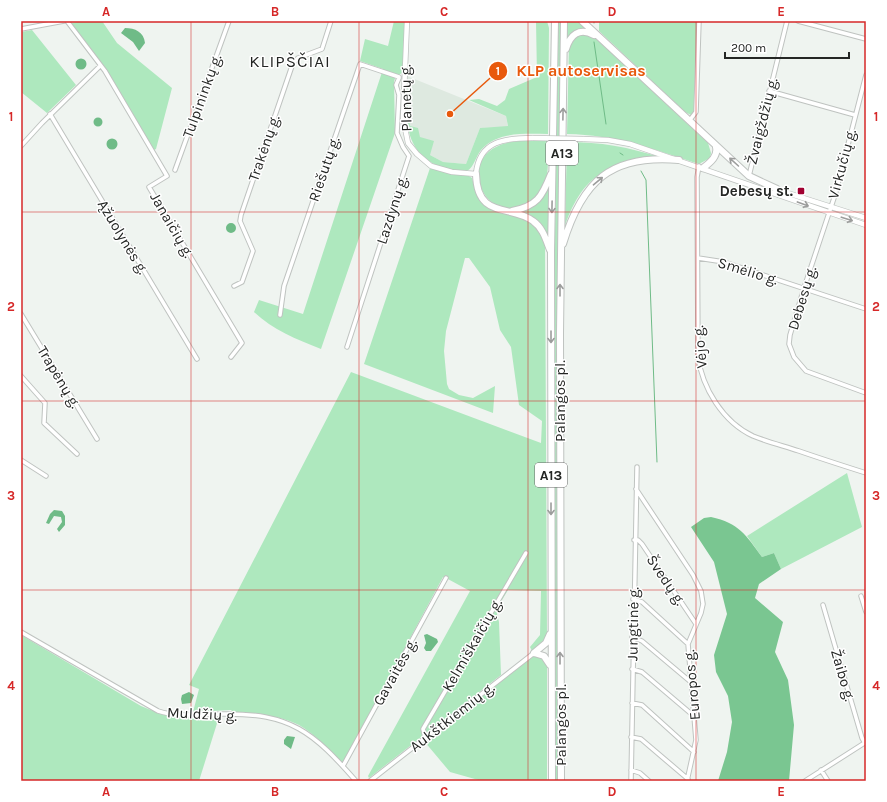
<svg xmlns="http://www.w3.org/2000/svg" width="887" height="802" font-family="Karla,sans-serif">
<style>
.built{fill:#dee9e0}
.green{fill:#aee8be}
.forest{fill:#7ac691}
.water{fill:#6fbb87}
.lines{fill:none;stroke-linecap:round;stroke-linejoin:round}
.stream{stroke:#6fbb87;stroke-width:1}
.street-casing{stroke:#bfc3c0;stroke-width:5.5}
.secondary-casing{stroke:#bfc3c0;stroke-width:6}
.highway-casing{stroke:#bfc3c0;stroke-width:8}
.street{stroke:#fff;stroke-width:3.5}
.secondary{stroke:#fff;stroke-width:4.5}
.highway{stroke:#fff;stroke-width:6}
.secondary-bridge-casing{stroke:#bfc3c0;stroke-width:6;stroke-linecap:butt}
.secondary-bridge{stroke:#fff;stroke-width:4.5}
.oneway{stroke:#9c9d9c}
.grid{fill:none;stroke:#d62828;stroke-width:1;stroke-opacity:0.55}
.poi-dot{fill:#a10131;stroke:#fff;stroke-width:1.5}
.labels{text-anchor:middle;stroke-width:3;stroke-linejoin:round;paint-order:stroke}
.shield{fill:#fff;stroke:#666766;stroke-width:1}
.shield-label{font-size:14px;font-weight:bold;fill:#242624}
.street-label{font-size:15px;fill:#242624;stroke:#fff}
.poi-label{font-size:15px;font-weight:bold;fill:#242624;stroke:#fff;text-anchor:end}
.quarter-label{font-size:17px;letter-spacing:1px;fill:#242624;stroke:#fff}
.leader{fill:none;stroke:#e8590c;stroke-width:1.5}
.callout-dot{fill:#e8590c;stroke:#fff;stroke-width:1.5}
.mark-label{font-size:12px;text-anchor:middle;font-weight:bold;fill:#fff}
.callout-label{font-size:16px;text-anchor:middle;font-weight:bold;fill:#e8590c;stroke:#fff;stroke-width:3;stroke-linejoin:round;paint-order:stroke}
.neatline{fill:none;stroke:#d62828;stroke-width:1.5}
.grid-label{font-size:13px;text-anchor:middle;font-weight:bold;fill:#d62828}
</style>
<rect width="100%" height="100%" fill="#eff4f0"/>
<path class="built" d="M407,76L506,116L508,127L480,128L466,164L443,162L430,155L420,137L410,126L408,105L410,90L407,88Z"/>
<path class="green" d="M84,21H102L117,43L172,88L156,149L154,150L101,62L71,23Z
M394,21H406L403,72L395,78L394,82L395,133L321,349C296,339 273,330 254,312L259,300L303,314L383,69L360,61L365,39L388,46Z
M536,21H547L549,28L548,134C526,134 497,131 481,150C476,156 474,167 467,171C457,172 443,169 434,164C404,148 406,118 407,88L410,89L408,105L410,126L418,128L420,137L434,141L430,155L443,162L466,164L480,128L508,126L506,116L469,100L479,99L497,106L505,100L509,89L537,77Z
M558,21H561L557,294L558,781H555L553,373Z
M567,21H579L587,29C579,30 572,33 567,39Z
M599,21H698L694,112L691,115L685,112L599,31Z
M32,30L76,85L47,113L21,92V32Z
M589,34L600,42L708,143L711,153L710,158L699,164C653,149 616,135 567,134L569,43L577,35Z
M519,141H548C548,155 549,171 545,184C541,195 534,200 524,205C481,226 450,146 519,141Z
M567,142C601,142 627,147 660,157C641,162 620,166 602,174C584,181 570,209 565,226Z
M430,168L451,174L469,176L472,178L475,189L494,210L527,219L540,231L545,245L547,635C545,642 539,648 532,651L530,647L540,635L541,591L508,590L496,610L499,622L501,675L369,778L368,776L470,591L446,578L443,577L343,763C329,750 315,734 299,725C280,715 254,714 233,712L231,710L193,712L199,689L189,685L351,372L541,443L542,421L519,405L511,347L500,330L490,287L469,258H465L446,331L444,351L447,384L449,389L459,395L473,398L495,386L493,413L364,364Z
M549,186V187L548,237L519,212C534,208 542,200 549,186Z
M847,473L862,527L781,569L774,553L762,557L747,536Z
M21,635L141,706C171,719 187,718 219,717L199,781H21Z
M533,656H540L547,666V781H482L450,772L424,741Z"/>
<path class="forest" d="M711,517C739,523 746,535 762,557L774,553L781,569L759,584L755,598L783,622L775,652L788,680L794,725L789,781H718L727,752L732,722L728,696L716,672L714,655L727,614L714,562L691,527L704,518Z"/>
<path class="water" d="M125,28C135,28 144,32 145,43L139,51L133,42L121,33Z
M75.5 64a5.5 5.5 0 1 1 11 0a5.5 5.5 0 1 1-11 0Z
M93.5 122a4.5 4.5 0 1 1 9 0a4.5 4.5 0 1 1-9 0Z
M106.5 144a5.5 5.5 0 1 1 11 0a5.5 5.5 0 1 1-11 0Z
M226 228a5 5 0 1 1 10 0a5 5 0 1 1-10 0Z
M54,510L62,511L65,516V525L59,532L57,529L62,522L61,517L54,516L49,524L46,523L50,514Z
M427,634L437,639L438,642L431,651H426L424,648L426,643L424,635Z
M189,692L194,695L191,703L182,704L181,699L182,695Z
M287,736L295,737L291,749L284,744V740Z"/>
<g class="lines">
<path class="stream" d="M594,21V23
M594,42L606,124
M620,153L623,155
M641,171L646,180L657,462"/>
<defs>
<path id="street" d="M67,21L105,71L167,176L149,187L242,343L231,357
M798,21L866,39
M21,29L64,21
M866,75L835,195L804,288L790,335L789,344L794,357L806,371L866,393
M769,91L855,115
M50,114L197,359
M689,121L696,112L699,21
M21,146L42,123L100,66
M699,166L697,177L698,356C702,388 723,422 753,436C768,442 784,446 799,451C822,459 844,466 866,473
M175,170L229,21
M749,176L787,21
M698,258L724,262L866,309
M234,286L242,282L253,251L240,221L241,215L293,63L298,58L322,49L331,21
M21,314L97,439
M280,315L284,286L360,64L399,77
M347,347L409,156L403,147L397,133L399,95L396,85L399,78
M21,376L45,403L44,423L77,454
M21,460L46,476
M636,489L693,575L701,591L703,604L701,613L688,644L696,740L687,781
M634,540H638L642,544L696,624
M861,596L866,612
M633,599L642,602L688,644
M823,605L862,738L865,743
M21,632L158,711C179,718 201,714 223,714C291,713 313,732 356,781
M632,637L642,641L692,683
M632,669L642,672L695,717
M632,703L642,705L694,752
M425,737L423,729L526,553
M631,737L641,739L688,779
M343,766L446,578
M631,770L640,773L649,781
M821,770L828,781
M370,781L534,653
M631,781L637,467
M805,781L866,742"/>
<path id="secondary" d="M407,21L403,118L408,143L417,154L431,166L452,172L476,174C479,140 506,138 533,138
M583,139L608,140L630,144L866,225
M775,189L866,218"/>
<path id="highway" d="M582,21L749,176L777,189
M566,49C570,35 579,27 594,35
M703,168C711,162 718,156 716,147
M476,174C477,220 511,204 533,221C543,228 546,240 550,250
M512,211C537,206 542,197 551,174
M563,244C582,181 611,154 679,160
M534,653L546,643L550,634
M534,653L544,656L550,665
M552,781L551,252L555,21
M561,781L560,333L564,21"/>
</defs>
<use href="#street" class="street-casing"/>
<use href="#secondary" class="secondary-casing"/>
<use href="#highway" class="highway-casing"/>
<use href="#street" class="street"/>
<use href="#secondary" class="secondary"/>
<use href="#highway" class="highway"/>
<defs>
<path id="secondary-bridge" d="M533,138L583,139"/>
</defs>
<use href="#secondary-bridge" class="secondary-bridge-casing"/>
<use href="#secondary-bridge" class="secondary-bridge"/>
</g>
<defs><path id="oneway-shaft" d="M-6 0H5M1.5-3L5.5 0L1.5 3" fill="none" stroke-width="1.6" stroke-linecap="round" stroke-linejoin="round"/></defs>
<g class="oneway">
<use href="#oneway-shaft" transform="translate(563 114) rotate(-89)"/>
<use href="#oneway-shaft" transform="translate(734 162) rotate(-138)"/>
<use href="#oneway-shaft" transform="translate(598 181) rotate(-40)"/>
<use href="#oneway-shaft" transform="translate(803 204) rotate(20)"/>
<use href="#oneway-shaft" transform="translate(552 207) rotate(91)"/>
<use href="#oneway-shaft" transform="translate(847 219) rotate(18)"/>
<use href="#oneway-shaft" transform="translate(560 290) rotate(-90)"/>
<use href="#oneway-shaft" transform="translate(551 337) rotate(90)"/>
<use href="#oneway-shaft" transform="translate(551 509) rotate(90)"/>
<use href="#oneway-shaft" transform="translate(560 658) rotate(-90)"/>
</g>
<path class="grid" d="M191,21V781M359,21V781M528,21V781M696,21V781M21,212H866M21,401H866M21,590H866"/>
<rect class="poi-dot" x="797" y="187" width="8" height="8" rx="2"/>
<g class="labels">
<g class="shield">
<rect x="546" y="141" width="32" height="24" rx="3"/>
<rect x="535" y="463" width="32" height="24" rx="3"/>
</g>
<g class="shield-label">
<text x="562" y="158">A13</text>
<text x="551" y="480">A13</text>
</g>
<g class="street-label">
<text transform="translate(202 96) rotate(-70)" y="5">Tulpininkų g.</text>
<text transform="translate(406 98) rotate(-91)" y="5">Planetų g.</text>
<text transform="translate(762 121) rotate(-76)" y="5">Žvaigždžių g.</text>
<text transform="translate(264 148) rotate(-71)" y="5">Trakėnų g.</text>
<text transform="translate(842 164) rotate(-75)" y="5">Virkučių g.</text>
<text transform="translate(324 169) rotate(-71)" y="5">Riešutų g.</text>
<text transform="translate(392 210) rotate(-72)" y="5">Lazdynų g.</text>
<text transform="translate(172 225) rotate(60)" y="5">Janaičių g.</text>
<text transform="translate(123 237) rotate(59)" y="5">Ąžuolynės g.</text>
<text transform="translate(748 271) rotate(17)" y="5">Smėlio g.</text>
<text transform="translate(802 298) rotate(-73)" y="5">Debesų g.</text>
<text transform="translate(700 347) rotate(-95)" y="5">Vėjo g.</text>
<text transform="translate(59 377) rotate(59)" y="5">Trapėnų g.</text>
<text transform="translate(560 401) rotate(-90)" y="5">Palangos pl.</text>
<text transform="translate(666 580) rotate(56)" y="5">Švedų g.</text>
<text transform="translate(633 624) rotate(-89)" y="5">Jungtinė g.</text>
<text transform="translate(472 645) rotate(-60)" y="5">Kelmiškaičių g.</text>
<text transform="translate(395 672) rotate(-61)" y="5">Gavaitės g.</text>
<text transform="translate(843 675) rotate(74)" y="5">Žaibo g.</text>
<text transform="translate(692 685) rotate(-95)" y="5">Europos g.</text>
<text transform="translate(202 714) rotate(3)" y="5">Muldžių g.</text>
<text transform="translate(452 717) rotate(-38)" y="5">Aukštkiemių g.</text>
<text transform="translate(561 725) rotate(-90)" y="5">Palangos pl.</text>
</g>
<g class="poi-label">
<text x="793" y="196">Debesų st.</text>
</g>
<g class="quarter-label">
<text x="290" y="67">KLIPŠČIAI</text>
</g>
</g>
<path class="leader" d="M450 114L498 71"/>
<g class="callout-dot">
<circle cx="450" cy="114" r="4"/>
<circle cx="498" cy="71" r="10"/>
</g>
<g class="mark-label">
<text x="498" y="75">1</text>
</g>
<g class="callout-label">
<text x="581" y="76">KLP autoservisas</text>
</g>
<rect width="887" height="802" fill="none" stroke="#ffffff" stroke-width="44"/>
<path d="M725 52v6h124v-6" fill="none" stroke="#242624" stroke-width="2"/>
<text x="731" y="52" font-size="12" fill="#242624" stroke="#ffffff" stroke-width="3" paint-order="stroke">200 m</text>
<rect x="22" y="22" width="843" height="758" class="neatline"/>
<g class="grid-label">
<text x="106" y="16">A</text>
<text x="275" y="16">B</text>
<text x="444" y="16">C</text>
<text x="612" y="16">D</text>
<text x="781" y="16">E</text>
<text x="11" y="121">1</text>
<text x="876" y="121">1</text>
<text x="11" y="311">2</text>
<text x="876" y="311">2</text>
<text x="11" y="500">3</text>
<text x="876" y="500">3</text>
<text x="11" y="690">4</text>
<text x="876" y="690">4</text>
<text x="106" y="796">A</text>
<text x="275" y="796">B</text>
<text x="444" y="796">C</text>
<text x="612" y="796">D</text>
<text x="781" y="796">E</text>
</g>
</svg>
